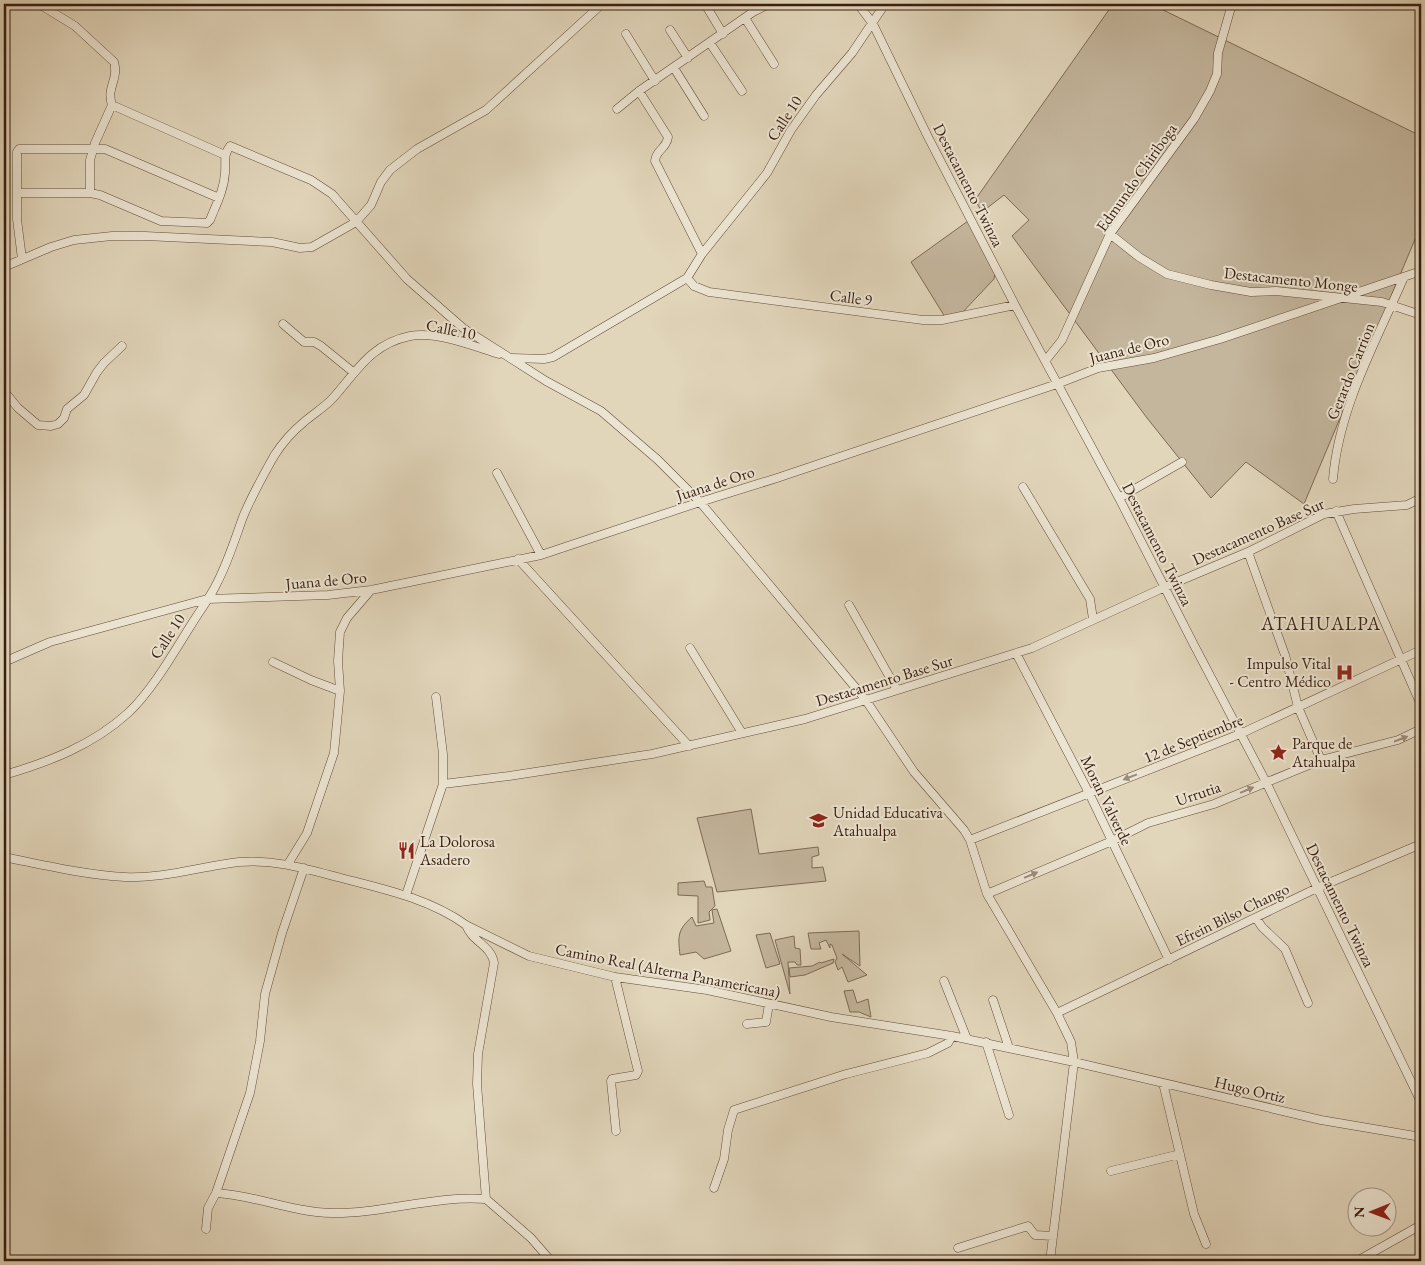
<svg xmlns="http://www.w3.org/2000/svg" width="1425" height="1265" font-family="'EB Garamond',serif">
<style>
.green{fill:#c4b69d;stroke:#7e6a56}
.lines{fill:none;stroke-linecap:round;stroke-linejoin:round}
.minor-casing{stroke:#624c3a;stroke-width:9}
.minor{stroke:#ece4d2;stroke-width:8}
.oneway{fill:#9b8b7b}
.labels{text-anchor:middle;stroke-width:4;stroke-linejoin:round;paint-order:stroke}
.street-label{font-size:16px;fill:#381e10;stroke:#ece4d2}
.poi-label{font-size:16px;fill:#381e10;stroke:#ece4d2;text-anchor:start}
.quarter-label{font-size:19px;letter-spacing:1px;fill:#381e10;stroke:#ece4d2}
</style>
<rect width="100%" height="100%" fill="#e1d5ba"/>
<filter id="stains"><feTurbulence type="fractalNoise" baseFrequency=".004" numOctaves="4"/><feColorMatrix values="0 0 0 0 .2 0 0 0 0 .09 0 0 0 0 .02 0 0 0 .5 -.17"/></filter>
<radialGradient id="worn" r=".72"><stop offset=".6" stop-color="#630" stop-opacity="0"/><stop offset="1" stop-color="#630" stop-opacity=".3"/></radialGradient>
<path class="green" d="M1113,4H1151L1421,136V225L1304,504L1246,462L1211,498L1147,418L1012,236L1029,220L1004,195L982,212L975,200Z
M968,221L995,272L994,279L960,315L945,317L911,262Z
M751,809L759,854L818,847L819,855L812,857V868L823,867L826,881L717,892L697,818Z
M704,881L706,887H712L715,906L709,912L710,920L698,923V896L678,895V883Z
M717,909L731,951L704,959L696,952L680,955C678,937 677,930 692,917L696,926L714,923L712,910Z
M859,931L860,966L842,954L867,975L848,982L842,967L838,970L835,962L837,958L832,945L830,944V948L826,940L819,943L821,949H811L808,933Z
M770,933L780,964L766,968L756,935Z
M794,936L795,948L800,949L801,965H797L795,962H788L790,994L775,940Z
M834,959L833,963L805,975L790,977L789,968L812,966L820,962L821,963Z
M853,990L857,1003L868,999L871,1017L859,1012H850L844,991Z"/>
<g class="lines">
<defs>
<path id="minor" d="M39,4L75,26L114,62C119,81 106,86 112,105L225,155
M705,4L723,34
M858,4L873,24L928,137L1015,305L1119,498L1194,645L1266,782L1421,1102
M1412,4L1421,8
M745,18L774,64
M670,30L688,58
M626,34L655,81
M710,43L742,91
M674,68L704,116
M639,91L668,137C666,150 656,149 655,161L702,254
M617,109L639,91L753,12L769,4
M17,193H90L100,195L161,221L207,223L210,220C216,205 224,190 225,173C226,162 223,155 230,146L311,180L332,194L407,279L463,328L546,381L601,411L658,460L700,502L865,699L914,772L964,830L970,840L987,894L1057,1013L1071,1042L1074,1062L1050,1261
M90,193V160L95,143L112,105
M1110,234L1139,257L1167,274L1211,285L1251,292L1276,291L1382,302L1421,315
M22,259L17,219V152L19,149H105L219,198
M4,267L51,247L74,240L112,236H145L272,242L300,248L312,247L356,222L371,205L381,182L390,170L417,149L486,110L602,4
M687,278L694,286L709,292L923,320H942L1015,305
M283,324L304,342H314L321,346L353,372
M512,358L544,359L553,357L687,278L702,254L767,173L791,130L816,95L852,53L885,4
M1046,360L1062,340L1110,234L1194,119L1210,91L1217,74L1218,53L1232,4
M4,391L18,408L38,425L51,426L58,424L64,418L67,409L84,395L97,372L104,363L122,346
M497,473L541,555
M1333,479C1339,407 1376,342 1404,277
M1023,487L1090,599L1093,619
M1119,498L1182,462
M1336,511L1421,705
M1248,552L1285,655L1298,707L1321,760
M518,559L689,746
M849,605L897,690
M690,648L742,733
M1016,653L1089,793L1169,960
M4,662L50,642L207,599L328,595L371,590L541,555L700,502L777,478L1057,384L1098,368L1154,358L1220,339L1421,271
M273,662L311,680L340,691
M436,697L443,754V784
M4,775C49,762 93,745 128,713C152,691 175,650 193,622C201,609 211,596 217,583C228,562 235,539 243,517C251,497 264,474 274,456C281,445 293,431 304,422C313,414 325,407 333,398C357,371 371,344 410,336C437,331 473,346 499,354
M970,840L1240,734L1421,650
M4,857C44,865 85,875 125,877C163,879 202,866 239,862C275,859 307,869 341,878C384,889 430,899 466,925L529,956L615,977L707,990L831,1017L952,1036L1074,1062L1321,1120L1421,1137
M288,864L307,833L334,753L340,691L338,661L340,632L347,618L371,590
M987,894L1112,841L1148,823L1214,804L1321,760L1398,740L1421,729
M406,895L443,784L509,776L652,754L805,719L1032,648L1165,587L1248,552L1324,514L1354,509L1407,505L1421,498
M1256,918L1262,927L1285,949L1308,1003
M466,925C472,942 491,945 494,963L478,1054L477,1084L486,1199L531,1238L551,1261
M615,977L638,1071L636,1075L612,1079L611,1081L616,1131
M944,981L967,1039
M993,1000L1009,1048
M1057,1013L1317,888L1421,844
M747,1024L766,1022L769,1004
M986,1042L1009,1115
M1163,1083L1194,1214L1206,1244
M1111,1171L1180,1154
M714,1188L724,1159L728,1130L734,1110L846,1074L928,1053L948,1043L952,1036
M216,1193C255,1195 291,1212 331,1213C383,1214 434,1195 486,1199
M206,1229L208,1208L216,1193L250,1093L260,1041L265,994L282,933L304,868
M958,1248L1028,1226L1035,1235L1053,1236
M1357,1261L1421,1225"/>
</defs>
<use href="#minor" class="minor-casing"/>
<use href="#minor" class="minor"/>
</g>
<defs><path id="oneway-solid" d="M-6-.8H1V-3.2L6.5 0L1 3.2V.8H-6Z" transform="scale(1.25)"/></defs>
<g class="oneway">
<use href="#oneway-solid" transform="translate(1401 739) rotate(-21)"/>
<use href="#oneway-solid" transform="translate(1130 777) rotate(159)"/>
<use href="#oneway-solid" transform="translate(1247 790) rotate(-23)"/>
<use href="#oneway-solid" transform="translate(1031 875) rotate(-23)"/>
</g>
<defs>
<symbol id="hospital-bare" viewBox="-9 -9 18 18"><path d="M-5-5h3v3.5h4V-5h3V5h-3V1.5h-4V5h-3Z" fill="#8f2418" stroke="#ece4d2" stroke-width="2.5" paint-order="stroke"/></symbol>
<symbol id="sight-bare" viewBox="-9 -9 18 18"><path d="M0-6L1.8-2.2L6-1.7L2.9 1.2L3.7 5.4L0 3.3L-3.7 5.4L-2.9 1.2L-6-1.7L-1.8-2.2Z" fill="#8f2418" stroke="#ece4d2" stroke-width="2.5" paint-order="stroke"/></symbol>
<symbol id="school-bare" viewBox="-9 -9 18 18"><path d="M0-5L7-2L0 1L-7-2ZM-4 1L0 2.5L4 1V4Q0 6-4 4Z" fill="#8f2418" stroke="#ece4d2" stroke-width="2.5" paint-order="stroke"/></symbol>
<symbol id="restaurant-bare" viewBox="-9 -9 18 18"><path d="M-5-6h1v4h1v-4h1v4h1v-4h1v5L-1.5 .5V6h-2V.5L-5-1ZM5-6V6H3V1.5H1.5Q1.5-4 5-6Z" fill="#8f2418" stroke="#ece4d2" stroke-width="2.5" paint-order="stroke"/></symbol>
</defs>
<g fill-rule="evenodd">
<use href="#hospital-bare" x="1332" y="660" width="25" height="25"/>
<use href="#sight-bare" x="1266" y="740" width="25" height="25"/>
<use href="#school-bare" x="806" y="808" width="25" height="25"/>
<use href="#restaurant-bare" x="394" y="838" width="25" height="25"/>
</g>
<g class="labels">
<g class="street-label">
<text transform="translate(784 118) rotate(-57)" y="6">Calle 10</text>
<text transform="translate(1136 177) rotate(-55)" y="6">Edmundo Chiriboga</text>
<text transform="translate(969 185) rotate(63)" y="6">Destacamento Twinza</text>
<text transform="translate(1291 279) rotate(6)" y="6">Destacamento Monge</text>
<text transform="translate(851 297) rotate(7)" y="6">Calle 9</text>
<text transform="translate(451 329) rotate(11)" y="6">Calle 10</text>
<text transform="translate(1129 348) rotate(-14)" y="6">Juana de Oro</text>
<text transform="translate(1350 371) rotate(-68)" y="6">Gerardo Carrion</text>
<text transform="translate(715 483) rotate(-18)" y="6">Juana de Oro</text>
<text transform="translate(1258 531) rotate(-24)" y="6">Destacamento Base Sur</text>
<text transform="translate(1158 544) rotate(63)" y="6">Destacamento Twinza</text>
<text transform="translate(326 580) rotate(-5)" y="6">Juana de Oro</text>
<text transform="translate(167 636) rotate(-57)" y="6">Calle 10</text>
<text transform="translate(884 680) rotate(-17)" y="6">Destacamento Base Sur</text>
<text transform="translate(1193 738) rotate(-22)" y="6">12 de Septiembre</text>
<text transform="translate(1198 793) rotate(-19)" y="6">Urrutia</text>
<text transform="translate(1107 800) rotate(64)" y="6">Moran Valverde</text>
<text transform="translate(1341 905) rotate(64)" y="6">Destacamento Twinza</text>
<text transform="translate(1232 914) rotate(-26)" y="6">Efrein Bilso Chango</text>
<text transform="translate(668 970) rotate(11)" y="6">Camino Real (Alterna Panamericana)</text>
<text transform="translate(1250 1089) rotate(13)" y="6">Hugo Ortiz</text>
</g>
<g class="poi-label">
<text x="1331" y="669" text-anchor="end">Impulso Vital<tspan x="1331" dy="18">- Centro Médico</tspan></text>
<text x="1292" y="749">Parque de<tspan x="1292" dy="18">Atahualpa</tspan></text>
<text x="833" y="818">Unidad Educativa<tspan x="833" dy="18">Atahualpa</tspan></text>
<text x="420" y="847">La Dolorosa<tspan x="420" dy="18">Asadero</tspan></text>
</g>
<g class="quarter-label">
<text x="1321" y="630">ATAHUALPA</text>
</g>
</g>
<rect width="1425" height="1265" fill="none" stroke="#e1d5ba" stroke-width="20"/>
<rect x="5" y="5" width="1415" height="1255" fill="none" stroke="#381e10" stroke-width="2.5"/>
<rect x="10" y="10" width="1405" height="1245" fill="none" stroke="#381e10"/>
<g transform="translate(1372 1212) rotate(269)"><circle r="24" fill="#ece4d2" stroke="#a49584"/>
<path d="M0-4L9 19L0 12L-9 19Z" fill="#8f2418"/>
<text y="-8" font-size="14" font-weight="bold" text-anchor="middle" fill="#381e10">N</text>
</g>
<rect width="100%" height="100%" filter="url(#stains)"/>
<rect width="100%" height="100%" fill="url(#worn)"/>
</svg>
